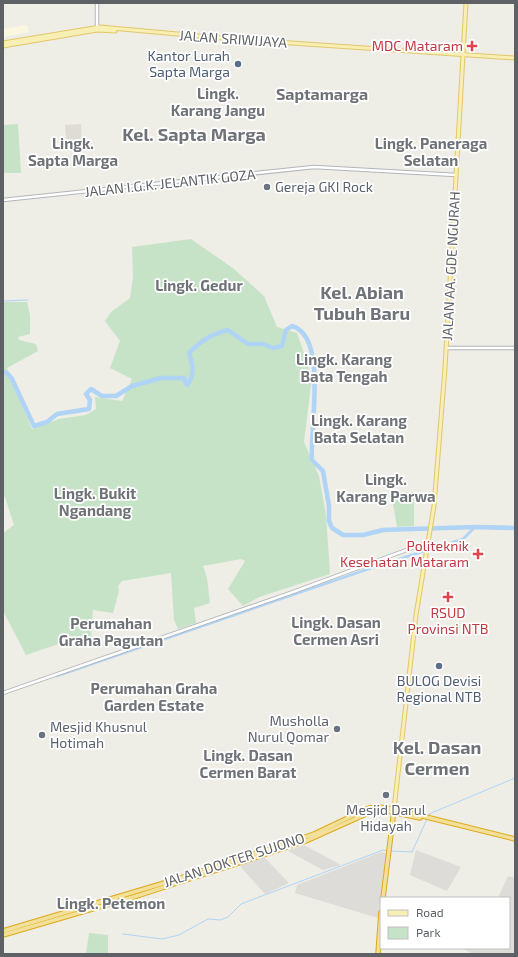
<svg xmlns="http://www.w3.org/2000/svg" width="518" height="957" font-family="'Exo 2',sans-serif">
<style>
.commercial{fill:#faf6df}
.industrial{fill:#dddcd8}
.education{fill:#dedcd5}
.green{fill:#c6e3c7}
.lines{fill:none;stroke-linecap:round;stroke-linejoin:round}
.stream{stroke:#afd4f6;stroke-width:1}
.canal{stroke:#afd4f6;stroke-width:2.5}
.river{stroke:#afd4f6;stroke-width:4.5}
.secondary-casing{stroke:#b3b5b9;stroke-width:4.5}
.primary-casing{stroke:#e3c76b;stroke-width:5}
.highway-casing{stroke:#dca919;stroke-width:5.5}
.secondary{stroke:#fff;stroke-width:2.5}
.primary{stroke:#f7efb3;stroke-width:3}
.highway{stroke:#f2e09a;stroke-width:3.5}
.health-dot{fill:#e0444e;stroke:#fff;stroke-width:1.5}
.service-dot{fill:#5c6f8a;stroke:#fff;stroke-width:1.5}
.worship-dot{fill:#6b7280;stroke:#fff;stroke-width:1.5}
.labels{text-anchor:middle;stroke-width:3.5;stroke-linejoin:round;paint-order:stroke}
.street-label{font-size:14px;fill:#5e6165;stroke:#fff}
.health-label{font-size:14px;fill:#be3a42;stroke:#fff;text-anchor:end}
.service-label{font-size:14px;fill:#4e5e75;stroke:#fff;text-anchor:end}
.worship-label{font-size:14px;fill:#5b616d;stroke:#fff;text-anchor:start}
.neighbourhood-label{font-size:15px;font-weight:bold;fill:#6f7377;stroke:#fff}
.quarter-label{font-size:16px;font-weight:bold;fill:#6f7377;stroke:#fff}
.district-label{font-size:18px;font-weight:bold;fill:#6f7377;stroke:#fff}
</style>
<rect width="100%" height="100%" fill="#eeede6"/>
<path class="commercial" d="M27,25L29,32L3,37V29Z"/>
<path class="industrial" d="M304,845L341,865L323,870L288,851Z
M416,850L461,867L447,891L410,875Z
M381,852L386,853L378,918L295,893L297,885Z
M264,857L289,883L265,894L240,866Z
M508,876L515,878V954H473L462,948H509V898H498Z"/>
<path class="education" d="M81,124L82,147L81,149L67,151L65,125Z"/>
<path class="green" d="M18,124L21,173H3V125Z
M191,239L234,269L264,296L277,327L297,333L312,377L304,442L319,476L326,515L330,574L259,597L243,606L228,589L245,561L241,559L203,566L207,578L210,603L194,608L196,623L178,629L174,620L171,573L122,581L118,586L119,591L113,613L93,610L91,639L85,635L26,655L3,611V533L14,525L5,497L3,496V302H27L30,315V334L18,337L19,340L36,344L38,351L7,368L32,429L59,419L86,415L96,409L95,397L122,401L132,379L110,368L120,341L105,321L111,312L130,298L133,277L132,247Z
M391,492H414V526L397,527Z
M89,933L108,935V954H86Z"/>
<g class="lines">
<path class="stream" d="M3,301L28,300
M428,816L429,814L515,778
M391,851L412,852L427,819
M123,934L162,939L179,935L208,919L220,920L228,917L241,904L383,850L388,851"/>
<path class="canal" d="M57,676L380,565L463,539L475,527"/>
<path class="river" d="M3,372L7,373L12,379L34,426L47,422L57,414L89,409L90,400L86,394L91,389L102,396H116L132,386L161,378H184L187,385C195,375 193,364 189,353C201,341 211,334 228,330L248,344H263L273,348L282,346L286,330L292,326C329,336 309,433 312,460L323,471L329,506V521L332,528L343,535H363L383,530L475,527L515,528"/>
<defs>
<path id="secondary" d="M97,28V3
M3,200L314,167L456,175
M446,348H515
M3,693L293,592L428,542"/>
<path id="primary" d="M3,43L100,27L233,39L515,58
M3,46L97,30L115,31
M394,809L416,615L434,506L445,368L466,3"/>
<path id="highway" d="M383,898L394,810
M3,931L171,881L282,845L314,834L369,808L378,807L394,809L515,839
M3,935L140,895L306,841L375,810H383L420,818
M378,954L381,912"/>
</defs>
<use href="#secondary" class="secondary-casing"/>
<use href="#primary" class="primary-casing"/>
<use href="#highway" class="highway-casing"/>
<use href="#secondary" class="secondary"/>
<use href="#primary" class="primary"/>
<use href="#highway" class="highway"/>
</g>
<g class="health-dot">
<path d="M470 40h4v4h4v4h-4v4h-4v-4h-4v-4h4z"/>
<path d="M476 548h4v4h4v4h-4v4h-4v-4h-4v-4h4z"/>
<path d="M446 591h4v4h4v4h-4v4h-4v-4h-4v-4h4z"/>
</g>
<g class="service-dot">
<circle cx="238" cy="64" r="4"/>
<circle cx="439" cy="666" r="4"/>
</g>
<g class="worship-dot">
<circle cx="267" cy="187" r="4"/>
<circle cx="337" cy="729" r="4"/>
<circle cx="42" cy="735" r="4"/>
<circle cx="386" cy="795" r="4"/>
</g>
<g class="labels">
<g class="street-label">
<text transform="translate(233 39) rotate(4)" y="5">JALAN SRIWIJAYA</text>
<text transform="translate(170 183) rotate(-6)" y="5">JALAN I.G.K. JELANTIK GOZA</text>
<text transform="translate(451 266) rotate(-87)" y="5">JALAN AA. GDE NGURAH</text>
<text transform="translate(234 860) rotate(-18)" y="5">JALAN DOKTER SUJONO</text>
</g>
<g class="health-label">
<text x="463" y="51">MDC Mataram</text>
<text x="469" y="551">Politeknik<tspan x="469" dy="16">Kesehatan Mataram</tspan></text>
<text x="448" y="618" text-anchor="middle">RSUD<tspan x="448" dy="16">Provinsi NTB</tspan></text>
</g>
<g class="service-label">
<text x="230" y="61">Kantor Lurah<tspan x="230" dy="16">Sapta Marga</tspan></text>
<text x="439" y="686" text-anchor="middle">BULOG Devisi<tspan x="439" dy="16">Regional NTB</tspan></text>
</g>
<g class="worship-label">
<text x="275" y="192">Gereja GKI Rock</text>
<text x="329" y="726" text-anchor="end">Musholla<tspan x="329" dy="16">Nurul Qomar</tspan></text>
<text x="50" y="732">Mesjid Khusnul<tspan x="50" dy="16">Hotimah</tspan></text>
<text x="386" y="815" text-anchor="middle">Mesjid Darul<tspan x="386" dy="16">Hidayah</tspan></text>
</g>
<g class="neighbourhood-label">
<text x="218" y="99">Lingk.<tspan x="218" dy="17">Karang Jangu</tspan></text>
<text x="73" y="149">Lingk.<tspan x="73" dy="17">Sapta Marga</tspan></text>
<text x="431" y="149">Lingk. Paneraga<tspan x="431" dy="17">Selatan</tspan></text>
<text x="199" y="291">Lingk. Gedur</text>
<text x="344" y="365">Lingk. Karang<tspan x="344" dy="17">Bata Tengah</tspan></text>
<text x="359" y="426">Lingk. Karang<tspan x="359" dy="17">Bata Selatan</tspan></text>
<text x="386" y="485">Lingk.<tspan x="386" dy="17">Karang Parwa</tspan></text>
<text x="95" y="499">Lingk. Bukit<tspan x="95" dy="17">Ngandang</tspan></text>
<text x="336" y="628">Lingk. Dasan<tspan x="336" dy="17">Cermen Asri</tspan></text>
<text x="111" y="629">Perumahan<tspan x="111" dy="17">Graha Pagutan</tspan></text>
<text x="154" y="694">Perumahan Graha<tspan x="154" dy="17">Garden Estate</tspan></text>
<text x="248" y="761">Lingk. Dasan<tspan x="248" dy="17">Cermen Barat</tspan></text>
<text x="111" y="909">Lingk. Petemon</text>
</g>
<g class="quarter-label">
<text x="322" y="100">Saptamarga</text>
</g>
<g class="district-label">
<text x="194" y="141">Kel. Sapta Marga</text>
<text x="362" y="299">Kel. Abian<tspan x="362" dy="21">Tubuh Baru</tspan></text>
<text x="437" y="754">Kel. Dasan<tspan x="437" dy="21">Cermen</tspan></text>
</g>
</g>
<rect width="518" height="957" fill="none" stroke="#5e6165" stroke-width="8"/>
<rect x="380" y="897" width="130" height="52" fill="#ffffff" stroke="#bfc0c1"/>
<rect x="388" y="910" width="20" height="6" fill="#f7efb3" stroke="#bfc0c1"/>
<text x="416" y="917" font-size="12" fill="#5e6165">Road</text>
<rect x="388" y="927" width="20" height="12" fill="#c6e3c7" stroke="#bfc0c1"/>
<text x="416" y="937" font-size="12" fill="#5e6165">Park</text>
</svg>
